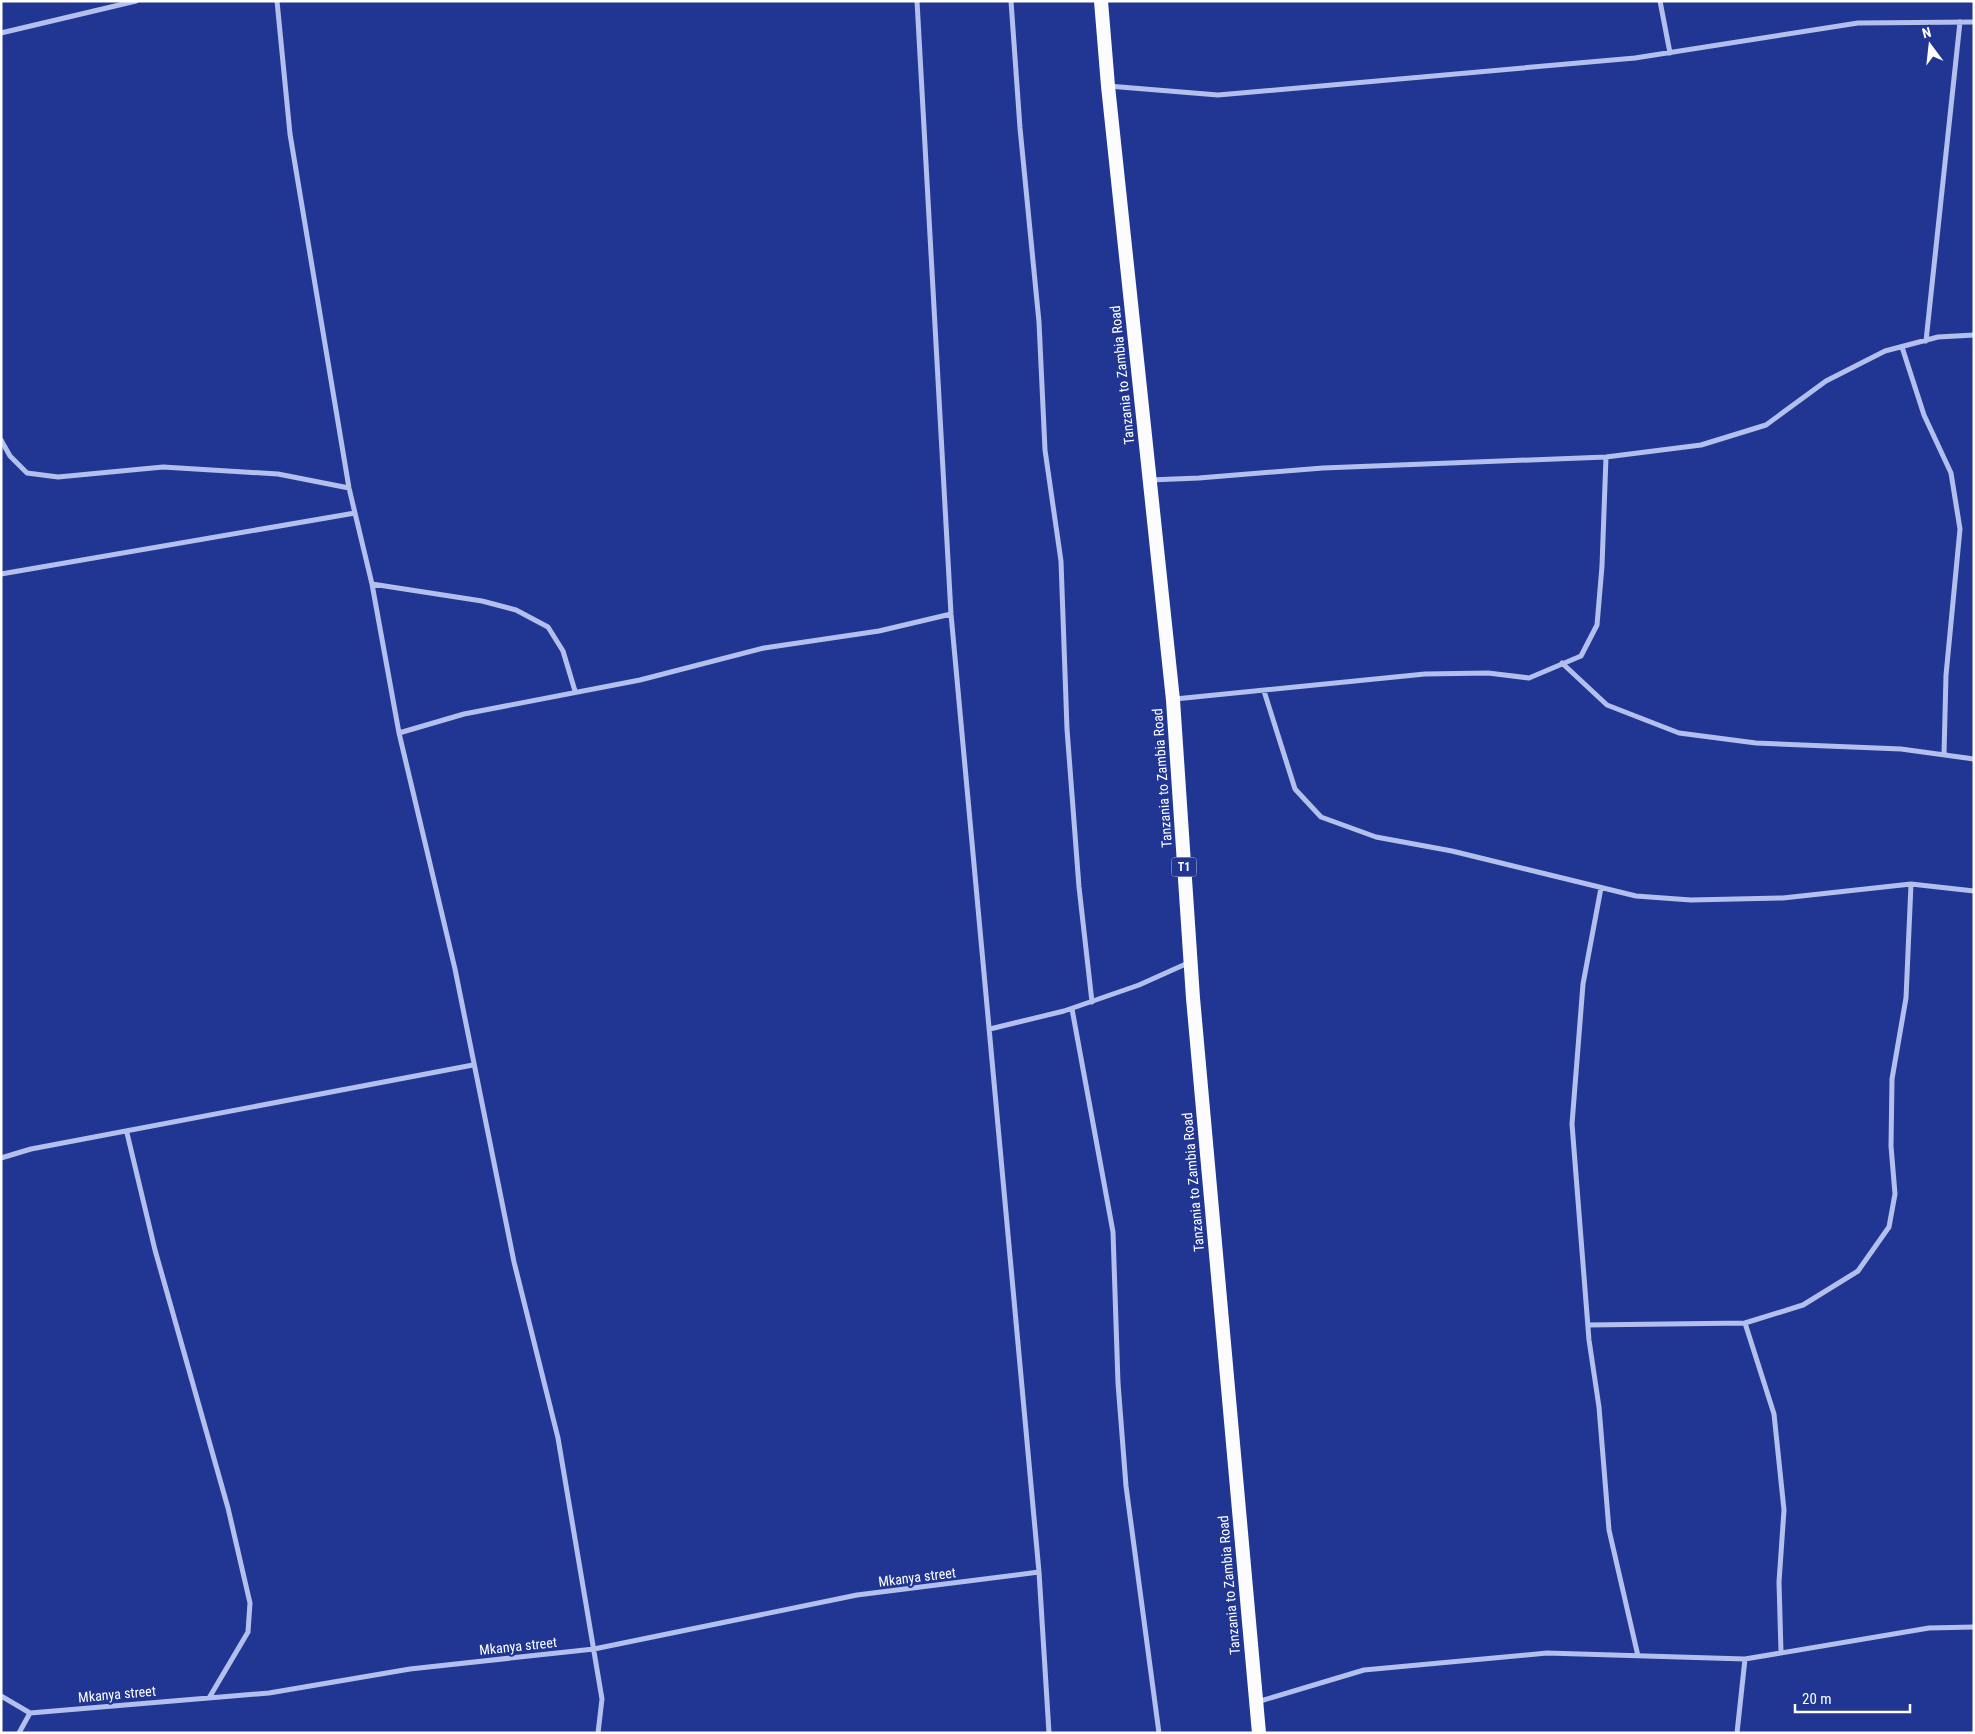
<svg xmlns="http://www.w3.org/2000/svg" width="1975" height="1734" font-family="'Roboto Condensed',sans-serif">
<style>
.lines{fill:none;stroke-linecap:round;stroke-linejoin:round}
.minor{stroke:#b3bfed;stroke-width:5}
.trunk{stroke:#fcfcff;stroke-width:14}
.labels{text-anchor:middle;stroke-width:4.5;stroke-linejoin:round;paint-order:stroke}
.shield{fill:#213693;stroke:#bcc3df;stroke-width:1}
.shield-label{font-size:12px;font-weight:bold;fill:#fff}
.street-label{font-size:14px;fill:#fff;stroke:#213693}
</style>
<rect width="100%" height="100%" fill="#213693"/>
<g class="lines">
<path class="minor" d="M277,1L290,134L349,488L372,584L399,733L455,969L514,1262L558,1438L602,1699L598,1733
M917,1L951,614L1039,1572L1049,1733
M1011,1L1020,128L1039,322L1045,450L1061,561L1067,729L1079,887L1092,1002
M1660,1L1670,53
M1,33L136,1
M1108,86L1218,95L1635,58L1858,23L1974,22
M1926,341L1960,22
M1902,347L1924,415L1951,473L1960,529L1946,675L1944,754
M1,440L10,456L27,473L58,477L163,467L278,474L349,488
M1150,480L1199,478L1323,468L1606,457L1701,445L1766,425L1826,381L1885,351L1938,337L1974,335
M1,574L355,513
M372,584L482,601L516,610L548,627L563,651L575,691
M1562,663L1607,705L1679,733L1756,743L1901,749L1974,759
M1264,691L1295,789L1321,817L1376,837L1452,851L1636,896L1691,900L1783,898L1911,884L1974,891
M1175,699L1425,674L1488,673L1529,678L1581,656L1597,625L1602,566L1606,457
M399,733L464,714L640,680L764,648L879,631L951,614
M1601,888L1583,984L1572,1124L1589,1340L1599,1407L1609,1530L1638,1656
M1072,1009L1113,1232L1118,1383L1126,1486L1159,1733
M990,1029L1064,1011L1139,985L1188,963
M127,1133L155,1250L228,1508L250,1603L248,1632L209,1698
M1,1158L31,1149L473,1065
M1745,1323L1774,1414L1784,1510L1779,1582L1781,1652
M1588,1325L1745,1323L1803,1305L1858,1271L1889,1227L1895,1194L1891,1146L1892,1079L1906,998L1911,884
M1,1696L30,1713L269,1693L410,1669L594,1649L857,1595L1039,1572
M1257,1702L1364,1670L1547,1653L1745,1659L1929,1628L1974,1627
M19,1733L30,1713
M1737,1733L1745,1659"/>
<path class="trunk" d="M1101,1L1108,86L1173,700L1193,998L1259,1733"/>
</g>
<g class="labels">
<rect class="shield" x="1171.5" y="857.5" width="25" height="19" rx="4"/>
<g class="shield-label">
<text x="1184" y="871">T1</text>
</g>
<g class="street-label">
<text transform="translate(1122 375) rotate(-96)" y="5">Tanzania to Zambia Road</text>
<text transform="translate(1162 778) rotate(-94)" y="5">Tanzania to Zambia Road</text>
<text transform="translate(1193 1182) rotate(-95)" y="5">Tanzania to Zambia Road</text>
<text transform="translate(917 1577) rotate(-7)" y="5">Mkanya street</text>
<text transform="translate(1229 1585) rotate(-95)" y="5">Tanzania to Zambia Road</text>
<text transform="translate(518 1646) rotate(-6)" y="5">Mkanya street</text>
<text transform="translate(117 1694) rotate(-5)" y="5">Mkanya street</text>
</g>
</g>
<rect width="1975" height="1734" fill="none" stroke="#ffffff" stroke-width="5"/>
<g transform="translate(1930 45) rotate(345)" stroke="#213693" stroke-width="4" paint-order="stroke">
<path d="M0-4L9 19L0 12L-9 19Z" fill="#ffffff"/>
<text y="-8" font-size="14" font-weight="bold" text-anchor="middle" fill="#ffffff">N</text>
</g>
<path d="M1795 1704v8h115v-8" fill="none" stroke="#ffffff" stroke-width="2.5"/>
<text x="1802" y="1704" font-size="15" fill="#ffffff" stroke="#213693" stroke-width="4" paint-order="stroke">20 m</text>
</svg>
